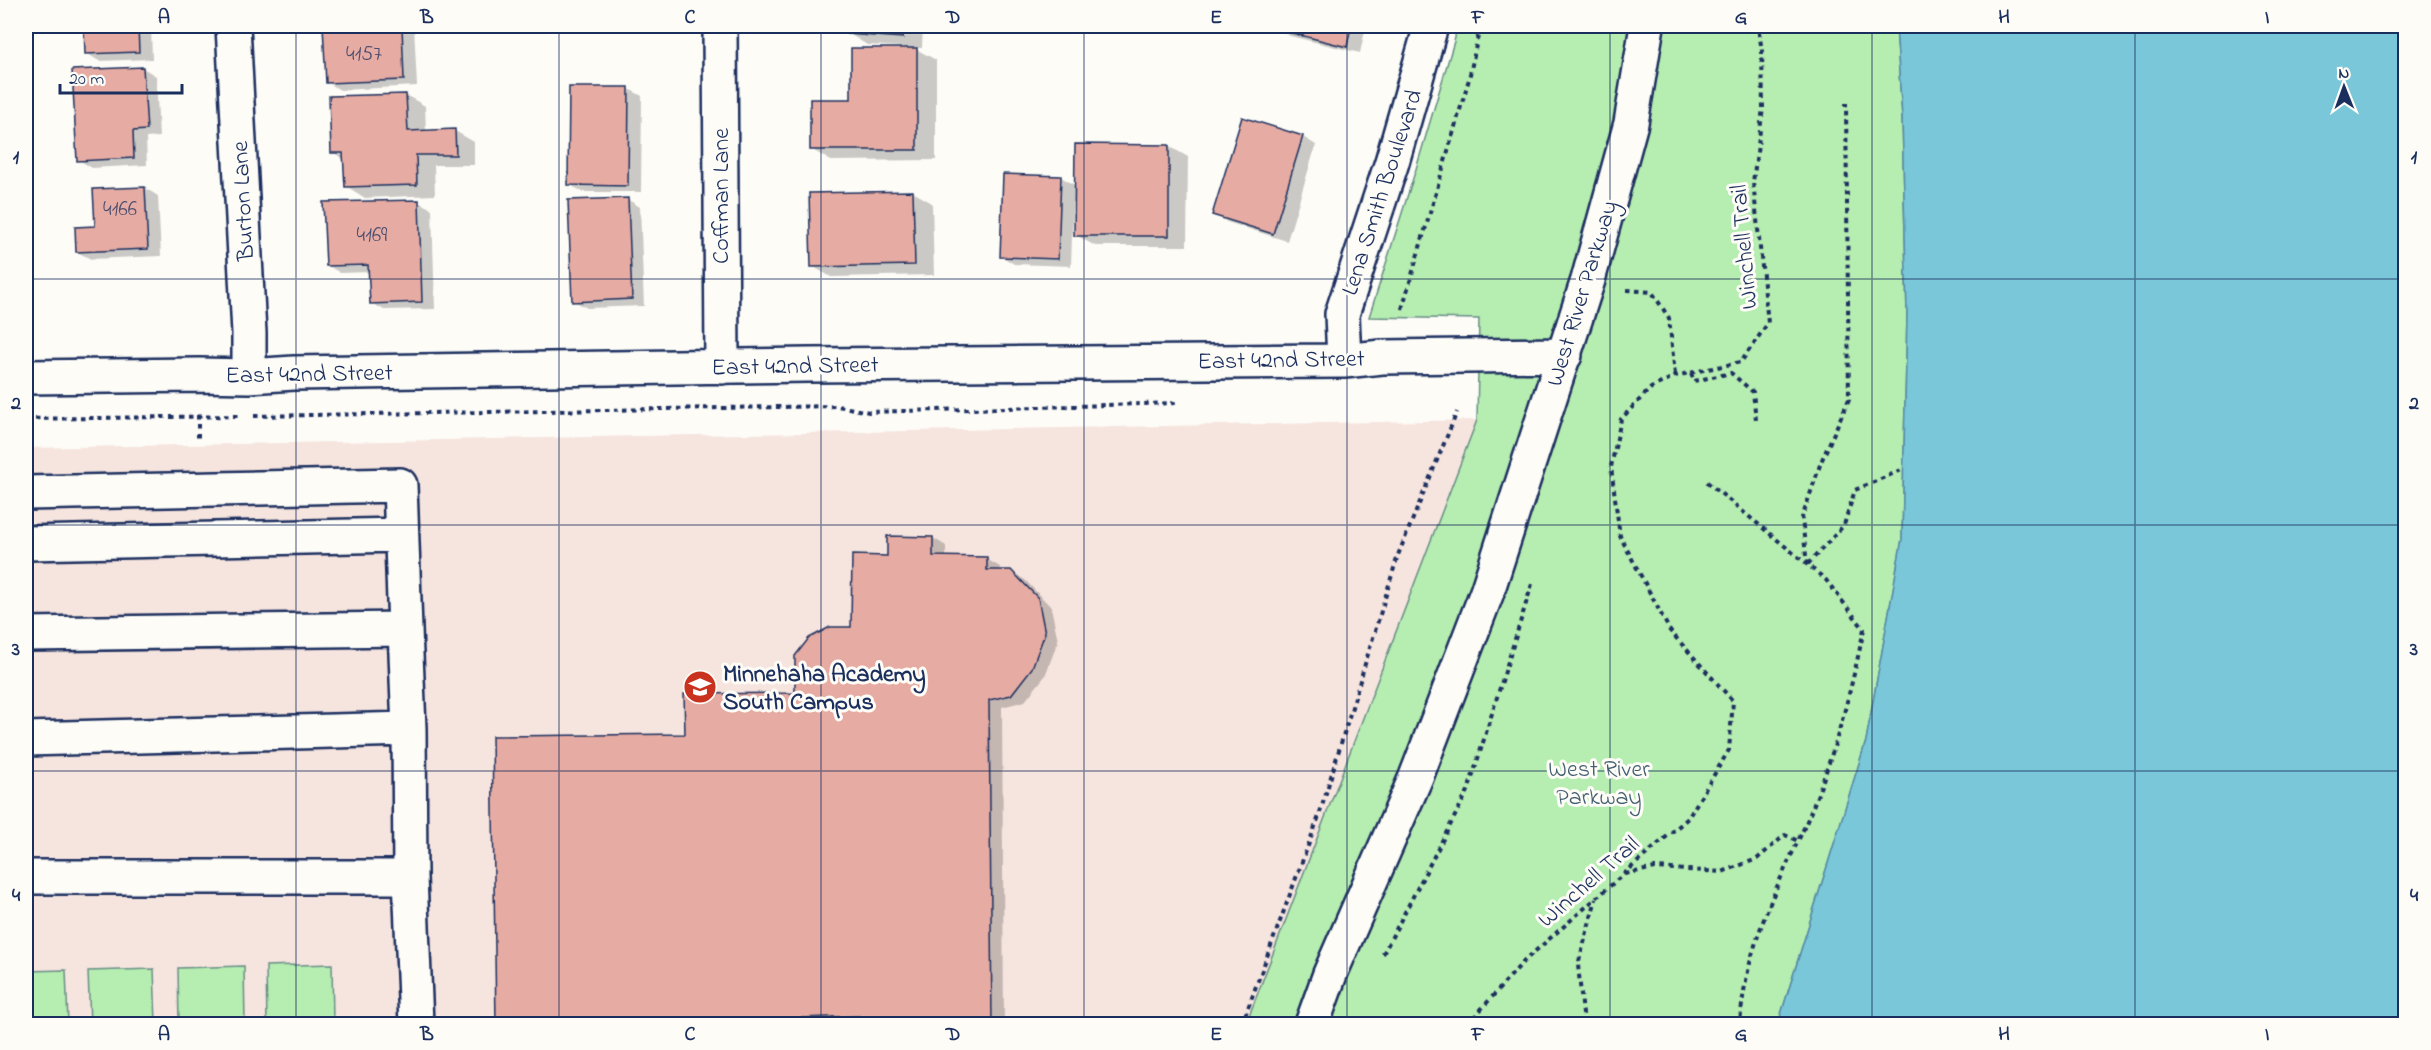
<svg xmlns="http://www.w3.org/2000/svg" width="2431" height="1050" font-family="'Indie Flower',sans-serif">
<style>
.built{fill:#f6e4de}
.green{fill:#b6edb0;stroke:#688e87;stroke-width:1.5}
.water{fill:#7ac7d9;stroke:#548aa8;stroke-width:1.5}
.shadow{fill:#0003}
.building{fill:#e6aca3;stroke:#1b2f5e;stroke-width:1.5}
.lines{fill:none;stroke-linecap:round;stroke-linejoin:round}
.minor-casing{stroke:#1b2f5e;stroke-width:38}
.path{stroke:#1b2f5e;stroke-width:4;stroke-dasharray:4.5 4.5;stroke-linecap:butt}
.minor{stroke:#fdfcf7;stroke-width:33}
.grid{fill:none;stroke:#1b2f5e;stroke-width:1.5;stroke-opacity:0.55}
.labels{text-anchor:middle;stroke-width:6;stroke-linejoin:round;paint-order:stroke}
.number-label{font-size:21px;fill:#4e4e6f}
.street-label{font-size:24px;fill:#1b2f5e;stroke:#fdfcf7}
.poi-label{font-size:24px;font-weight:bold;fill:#1b2f5e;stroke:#fdfcf7;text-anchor:start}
.park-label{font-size:24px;fill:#425e72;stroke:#fdfcf7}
.neatline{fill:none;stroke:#1b2f5e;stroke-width:2}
.grid-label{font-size:20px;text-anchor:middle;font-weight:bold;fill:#1b2f5e}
</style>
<rect width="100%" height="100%" fill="#fdfcf7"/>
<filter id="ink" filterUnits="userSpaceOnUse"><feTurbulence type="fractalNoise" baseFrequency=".0167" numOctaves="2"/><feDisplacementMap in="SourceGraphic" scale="12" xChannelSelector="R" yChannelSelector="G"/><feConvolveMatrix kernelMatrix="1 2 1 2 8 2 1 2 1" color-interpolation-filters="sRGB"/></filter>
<g filter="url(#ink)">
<path class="built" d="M1477,420L1246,1024H26V448Z"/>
<path class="green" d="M1456,26H1896L1902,117L1907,314L1902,539L1866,741L1778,1024H1246L1477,420L1479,319L1369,317L1416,169L1455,38Z
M332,964L333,1024H267L266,966Z
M244,966L245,1024H179L178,968Z
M154,969L156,1024H90L88,971Z
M66,970L68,1024H26V971Z"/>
<path class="water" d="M1896,26H2405V1024H1778L1866,741L1902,539L1907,314L1902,117Z"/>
<path class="shadow" d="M85,26H151L152,59L99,61L86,53Z
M325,26H414L417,86L340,90L327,82Z
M849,26H923L922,48H914L936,60V160L831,161L811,149L853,100L904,49V47L867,45L848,33Z
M1278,26H1366L1360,53L1290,36L1277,29Z
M143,68L156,76L159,137L146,138L147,165L92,168L79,160Z
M629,89L642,96L641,192H583L570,185Z
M406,95L425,106L426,131H455L474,142V165H434L435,195L365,198L346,186L345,160L333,152L331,98Z
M1303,137L1316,145L1287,241L1227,222L1214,214Z
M1169,146L1188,157L1187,246H1095L1076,235V210H1073L1071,266L1014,264L1001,256L1061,177L1076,186Z
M145,188L158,196L161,256L91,259L77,252L96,227Z
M913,192L932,203L934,275L831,277L812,266Z
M627,199L640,207L644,306L587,308L574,301Z
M418,202L432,209L435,309L384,310L371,303L370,272L340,273L327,265Z
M933,538L946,546V558L986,559L1000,567L999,572H1011L1025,580L1051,607L1058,641L1045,676L1025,701L1002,707L1004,1024H497L494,737L686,735L797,694L853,628L889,557Z"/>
<path class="building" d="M84,26H138L139,52L85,54Z
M323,26H402L404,80L326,83Z
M847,26H904L903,38L847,34Z
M1277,26H1351L1347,47L1276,29Z
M851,48H917V150H810V99H851Z
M143,67L147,130L133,131L134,158L77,161L72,70Z
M569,87H629L628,186L568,185Z
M406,94L408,131L455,129L456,155H416L417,185L345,187L343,153H331L329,96Z
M1242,117L1303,136L1273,234L1212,215Z
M1075,144L1169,145V236H1074Z
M1003,174L1061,176L1058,259L1000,257Z
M145,187L148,249L76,252L75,227L95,226L93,189Z
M913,191L915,265L811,267L809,193Z
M628,198L632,299L572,302L568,200Z
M419,200L422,302L370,304L368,265L326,266L323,202Z
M887,536L933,537V556L987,557V570H1011L1038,598L1045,633L1032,668L1011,695L989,700L992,1024H859V1016L623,1024H496L492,736L685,734L684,694L795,693V656L809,638L830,627H851L852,555L887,556Z"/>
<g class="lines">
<defs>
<path id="minor" d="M233,26L249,333V376
M720,26L722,367
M1344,361L1342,314L1392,162L1431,26
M26,377L199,375L249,376L294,373L809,365L1344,361L1382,357L1565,355
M26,493L400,485L405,629L26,634
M26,543L401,535
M26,739L409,729
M26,877H410L409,729L405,629
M410,877L416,1024
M1312,1024L1330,974L1416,777L1487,592L1588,280L1631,123L1647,26"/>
</defs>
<use href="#minor" class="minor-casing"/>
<path class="path" d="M1627,290L1652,292L1669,318L1675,375
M1402,309L1469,79L1480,26
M1691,373L1694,381L1731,373L1753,392L1756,420
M198,415V440
M254,416L838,406L869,412L1176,403
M26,419L241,416
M1707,482L1826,580L1864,629C1849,701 1829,775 1798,841
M1808,564L1844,525L1855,490L1904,469
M1807,565L1802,518L1821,462L1849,399L1846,103
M1625,874L1655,868L1722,872L1757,859L1785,835L1798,841C1769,902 1745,956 1740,1024
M1383,954L1468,791L1532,584
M1242,1024L1319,816L1398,555L1457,412
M1468,1024L1524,961L1688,818L1729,750L1733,701L1670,631L1620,536L1611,467L1621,419L1651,388L1675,376L1741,362L1768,323L1753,182L1763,108L1762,51L1758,26
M1584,1024L1578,965L1596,899"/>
<use href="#minor" class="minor"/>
</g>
</g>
<path class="grid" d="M296,26V1024M559,26V1024M821,26V1024M1084,26V1024M1347,26V1024M1610,26V1024M1872,26V1024M2135,26V1024M26,279H2406M26,525H2406M26,771H2406"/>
<defs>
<symbol id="school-disc" viewBox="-11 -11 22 22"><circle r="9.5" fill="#c8321e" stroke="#fdfcf7"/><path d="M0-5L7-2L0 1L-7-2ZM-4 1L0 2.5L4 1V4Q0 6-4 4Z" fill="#fff"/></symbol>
</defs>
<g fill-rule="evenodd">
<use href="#school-disc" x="681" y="668" width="38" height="38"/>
</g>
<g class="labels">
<g class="number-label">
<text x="364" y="60">4157</text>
<text x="120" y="215">4166</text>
<text x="372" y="241">4169</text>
</g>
<g class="street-label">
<text transform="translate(1381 192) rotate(-72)" y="8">Lena Smith Boulevard</text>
<text transform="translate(720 196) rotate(-90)" y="8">Coffman Lane</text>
<text transform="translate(242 201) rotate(-93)" y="8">Burton Lane</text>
<text transform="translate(1743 247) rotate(-95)" y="8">Winchell Trail</text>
<text transform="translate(1581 293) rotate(-73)" y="8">West River Parkway</text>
<text transform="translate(1281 359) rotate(-1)" y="8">East 42nd Street</text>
<text transform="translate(795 365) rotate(-1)" y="8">East 42nd Street</text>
<text transform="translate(309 373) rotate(-1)" y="8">East 42nd Street</text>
<text transform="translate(1588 881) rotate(-41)" y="8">Winchell Trail</text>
</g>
<g class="poi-label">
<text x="723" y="681">Minnehaha Academy<tspan x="723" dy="28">South Campus</tspan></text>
</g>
<g class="park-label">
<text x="1599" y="776">West River<tspan x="1599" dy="28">Parkway</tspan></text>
</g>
</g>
<rect width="2431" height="1050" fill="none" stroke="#fdfcf7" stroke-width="66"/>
<g transform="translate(2344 87) rotate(359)" stroke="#fdfcf7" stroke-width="4.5" paint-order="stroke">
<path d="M0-4.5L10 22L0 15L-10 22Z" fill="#1b2f5e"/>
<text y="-9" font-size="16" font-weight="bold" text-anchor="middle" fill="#1b2f5e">N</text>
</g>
<path d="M60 84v9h122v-9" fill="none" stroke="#1b2f5e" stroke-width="3"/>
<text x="69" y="84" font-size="18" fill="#1b2f5e" stroke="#fdfcf7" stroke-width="4.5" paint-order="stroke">20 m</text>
<rect x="33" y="33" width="2365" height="984" class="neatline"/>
<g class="grid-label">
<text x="164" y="23">A</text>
<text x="427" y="23">B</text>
<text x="690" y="23">C</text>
<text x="953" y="23">D</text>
<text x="1216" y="23">E</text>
<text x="1478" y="23">F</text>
<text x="1741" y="23">G</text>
<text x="2004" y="23">H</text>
<text x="2267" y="23">I</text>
<text x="16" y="163">1</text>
<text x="2414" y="163">1</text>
<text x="16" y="409">2</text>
<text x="2414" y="409">2</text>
<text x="16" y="655">3</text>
<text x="2414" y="655">3</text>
<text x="16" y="901">4</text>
<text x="2414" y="901">4</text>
<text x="164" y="1040">A</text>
<text x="427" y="1040">B</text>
<text x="690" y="1040">C</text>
<text x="953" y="1040">D</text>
<text x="1216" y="1040">E</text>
<text x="1478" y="1040">F</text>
<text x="1741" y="1040">G</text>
<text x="2004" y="1040">H</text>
<text x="2267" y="1040">I</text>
</g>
</svg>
